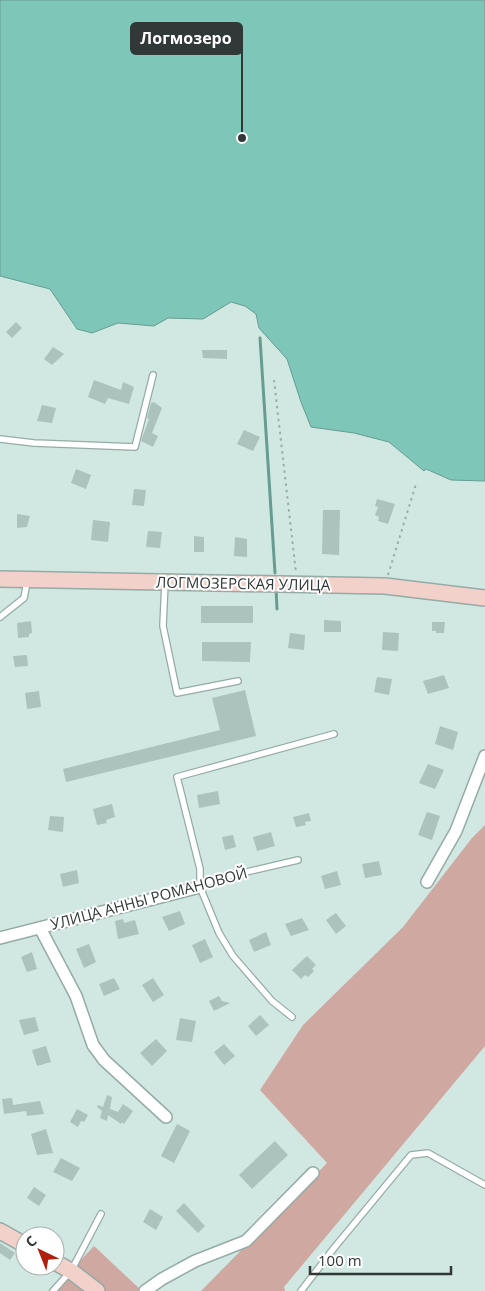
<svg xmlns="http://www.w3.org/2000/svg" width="485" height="1291" font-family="'Open Sans',sans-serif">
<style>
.green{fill:#cfa8a1}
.water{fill:#7ec6b7;stroke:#679c91}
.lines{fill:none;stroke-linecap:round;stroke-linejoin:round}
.stream{stroke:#679c91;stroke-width:3}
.building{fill:#acc2bd}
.lane-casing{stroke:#95aba5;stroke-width:8}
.street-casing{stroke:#95aba5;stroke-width:14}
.secondary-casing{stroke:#95aba5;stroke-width:18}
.path{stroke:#9aaca7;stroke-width:2;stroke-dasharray:2.5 4;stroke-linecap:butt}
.lane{stroke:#fff;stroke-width:5.5}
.street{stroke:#fff;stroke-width:11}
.secondary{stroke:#f3d1cb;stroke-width:15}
.labels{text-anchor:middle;stroke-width:4;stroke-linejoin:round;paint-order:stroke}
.street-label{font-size:15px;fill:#303937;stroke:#fff}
.leader{fill:none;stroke:#303937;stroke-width:2}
.callout-dot{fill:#303937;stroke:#fff;stroke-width:2}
.callout{fill:#303937;stroke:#303937;stroke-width:2}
.callout-label{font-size:16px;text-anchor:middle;font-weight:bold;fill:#fff}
</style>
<rect width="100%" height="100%" fill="#d1e8e2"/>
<path class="green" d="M485,825V1046L284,1287L285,1291H201L327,1163L260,1090L303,1025L403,927L472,838Z
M94,1246L142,1291H52Z"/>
<path class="water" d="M0,0H485V481L451,480L426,469L424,471L389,442L354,433L311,427L301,402L287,359L259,328L256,314L245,306L231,302L203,319L168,318L154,326L118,323L92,333L77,329L50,289L0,276Z"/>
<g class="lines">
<path class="stream" d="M260,338L275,573
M276,589L277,609"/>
</g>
<path class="building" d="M16,322L22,328L12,338L6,332Z
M53,347L64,354L52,365L44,359Z
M202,350H227V359L203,358Z
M94,380L121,390L123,382L134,387L129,404L108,398L105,404L88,397Z
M154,402L162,408L152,433L158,436L153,447L141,441L149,419L147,418L151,403Z
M42,405L56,408L52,423L37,421Z
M244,430L260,437L253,451L237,444Z
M76,469L91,475L86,489L71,483Z
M134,489L146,490L144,506L132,505Z
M377,499L395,504L388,524L378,521L379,517L375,515L378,507L375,506Z
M323,510H340L339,555L322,554Z
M17,514L30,516L27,527L17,528Z
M93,520L110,522L108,542L91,540Z
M148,531L162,532L160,548L146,547Z
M194,536L204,537V552H194Z
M235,537L247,539V557L234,556Z
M201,606H253V623H201Z
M324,620L341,621V632H324Z
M31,621L32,633L29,634V637L18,638L17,623Z
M432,622H445L444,633H436V631H432Z
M383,632L399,633L398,651L382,650Z
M290,633L305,635L304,650L288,648Z
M202,642H251L250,662L202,661Z
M27,655L28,666L15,667L13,656Z
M444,675L449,688L428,694L423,681Z
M377,677L392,679L389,695L374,692Z
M245,690L256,736L66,782L63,769L220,730L212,698Z
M39,691L41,707L27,709L25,693Z
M440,726L458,732L453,750L435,744Z
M428,764L444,770L435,789L419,783Z
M218,791L220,804L199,808L197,795Z
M112,804L115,817L106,820L107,823L97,825L93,809Z
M427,812L440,816L432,840L418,835Z
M309,813L311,821L305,822L306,825L296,827L293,817Z
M50,816L64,817L63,832L48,830Z
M271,832L275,846L257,851L253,837Z
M233,835L236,847L225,850L222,837Z
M379,861L382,875L365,878L362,864Z
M77,870L79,883L63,887L60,874Z
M337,871L341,885L325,889L321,876Z
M180,911L185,924L169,931L162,917Z
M336,913L346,926L336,934L326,920Z
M302,918L309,930L291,936L285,924Z
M123,919L124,923L135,920L139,934L118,939L115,921Z
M266,932L271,945L254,952L249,940Z
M205,939L213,957L200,963L192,945Z
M89,944L96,962L84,968L76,949Z
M32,952L37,969L27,972L21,957Z
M307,956L316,965L312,969L314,971L308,977L305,975L301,979L292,970Z
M114,978L120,989L104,996L99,984Z
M153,978L164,995L153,1002L142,985Z
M219,996L222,1001L230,1003L214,1011L209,1001Z
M260,1015L269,1025L256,1036L248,1026Z
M35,1017L39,1031L24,1035L19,1020Z
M180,1018L196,1021L192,1042L176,1040Z
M156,1039L167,1051L152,1066L140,1053Z
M224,1044L235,1056L224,1065L214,1052Z
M46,1046L51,1062L37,1066L32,1050Z
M107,1095L112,1097L110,1109L118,1112L123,1104L133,1111L124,1124L122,1122L121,1124L108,1115L107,1121L100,1118L102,1111L97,1107L98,1105L103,1107Z
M12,1098L13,1105L40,1101L44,1114L27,1116L26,1111L4,1114L2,1099Z
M77,1109L88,1115L84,1122L81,1121L78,1127L70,1122Z
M177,1124L190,1131L174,1163L161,1156Z
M46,1129L53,1153L37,1155L31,1134Z
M275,1141L288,1155L252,1189L239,1175Z
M61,1158L80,1168L72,1181L53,1172Z
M34,1187L46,1195L39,1206L27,1198Z
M184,1203L205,1226L198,1233L176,1211Z
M150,1209L163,1217L156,1230L143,1222Z
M0,1243L15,1253L10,1260L0,1253Z"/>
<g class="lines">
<defs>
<path id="lane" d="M0,439L34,443L135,447L153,375
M165,582L163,626L177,693L238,681
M0,617L24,598L27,582
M200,887L212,880L298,860
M292,1017L272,1001L233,956L219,933L200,887V869L177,777L334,734
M53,1291L71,1271L101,1214
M301,1291L334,1248L411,1155L428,1153L485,1185"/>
<path id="street" d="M427,882L456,831L485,756
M40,928L76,996L93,1045L104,1060L166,1117
M0,938L200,887
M145,1291L162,1279L195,1261L246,1241L313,1173"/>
<path id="secondary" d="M0,579L385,586L485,598
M0,1231L25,1245
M55,1262L71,1271L97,1291"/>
</defs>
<use href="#lane" class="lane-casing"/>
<use href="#street" class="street-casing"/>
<use href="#secondary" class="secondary-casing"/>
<path class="path" d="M274,380L296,573
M388,575L416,484"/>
<use href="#lane" class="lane"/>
<use href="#street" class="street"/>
<use href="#secondary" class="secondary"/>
</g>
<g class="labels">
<g class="street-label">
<text transform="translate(243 584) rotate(1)" y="5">ЛОГМОЗЕРСКАЯ УЛИЦА</text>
<text transform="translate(149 899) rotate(-15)" y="5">УЛИЦА АННЫ РОМАНОВОЙ</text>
</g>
</g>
<path class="leader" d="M242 138L242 38"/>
<circle class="callout-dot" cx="242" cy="138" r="5"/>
<rect class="callout" x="131" y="23" width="111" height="31" rx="5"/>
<g class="callout-label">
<text x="186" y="44">Логмозеро</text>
</g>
<g transform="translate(40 1251) rotate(317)"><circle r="24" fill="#ffffff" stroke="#acb0af"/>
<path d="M0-4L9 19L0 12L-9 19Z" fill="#af210e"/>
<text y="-8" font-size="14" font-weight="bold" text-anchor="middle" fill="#303937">С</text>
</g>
<path d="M310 1266v8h141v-8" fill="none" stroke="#303937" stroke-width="2.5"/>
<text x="318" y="1266" font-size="15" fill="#303937" stroke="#ffffff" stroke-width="4" paint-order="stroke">100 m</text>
</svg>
